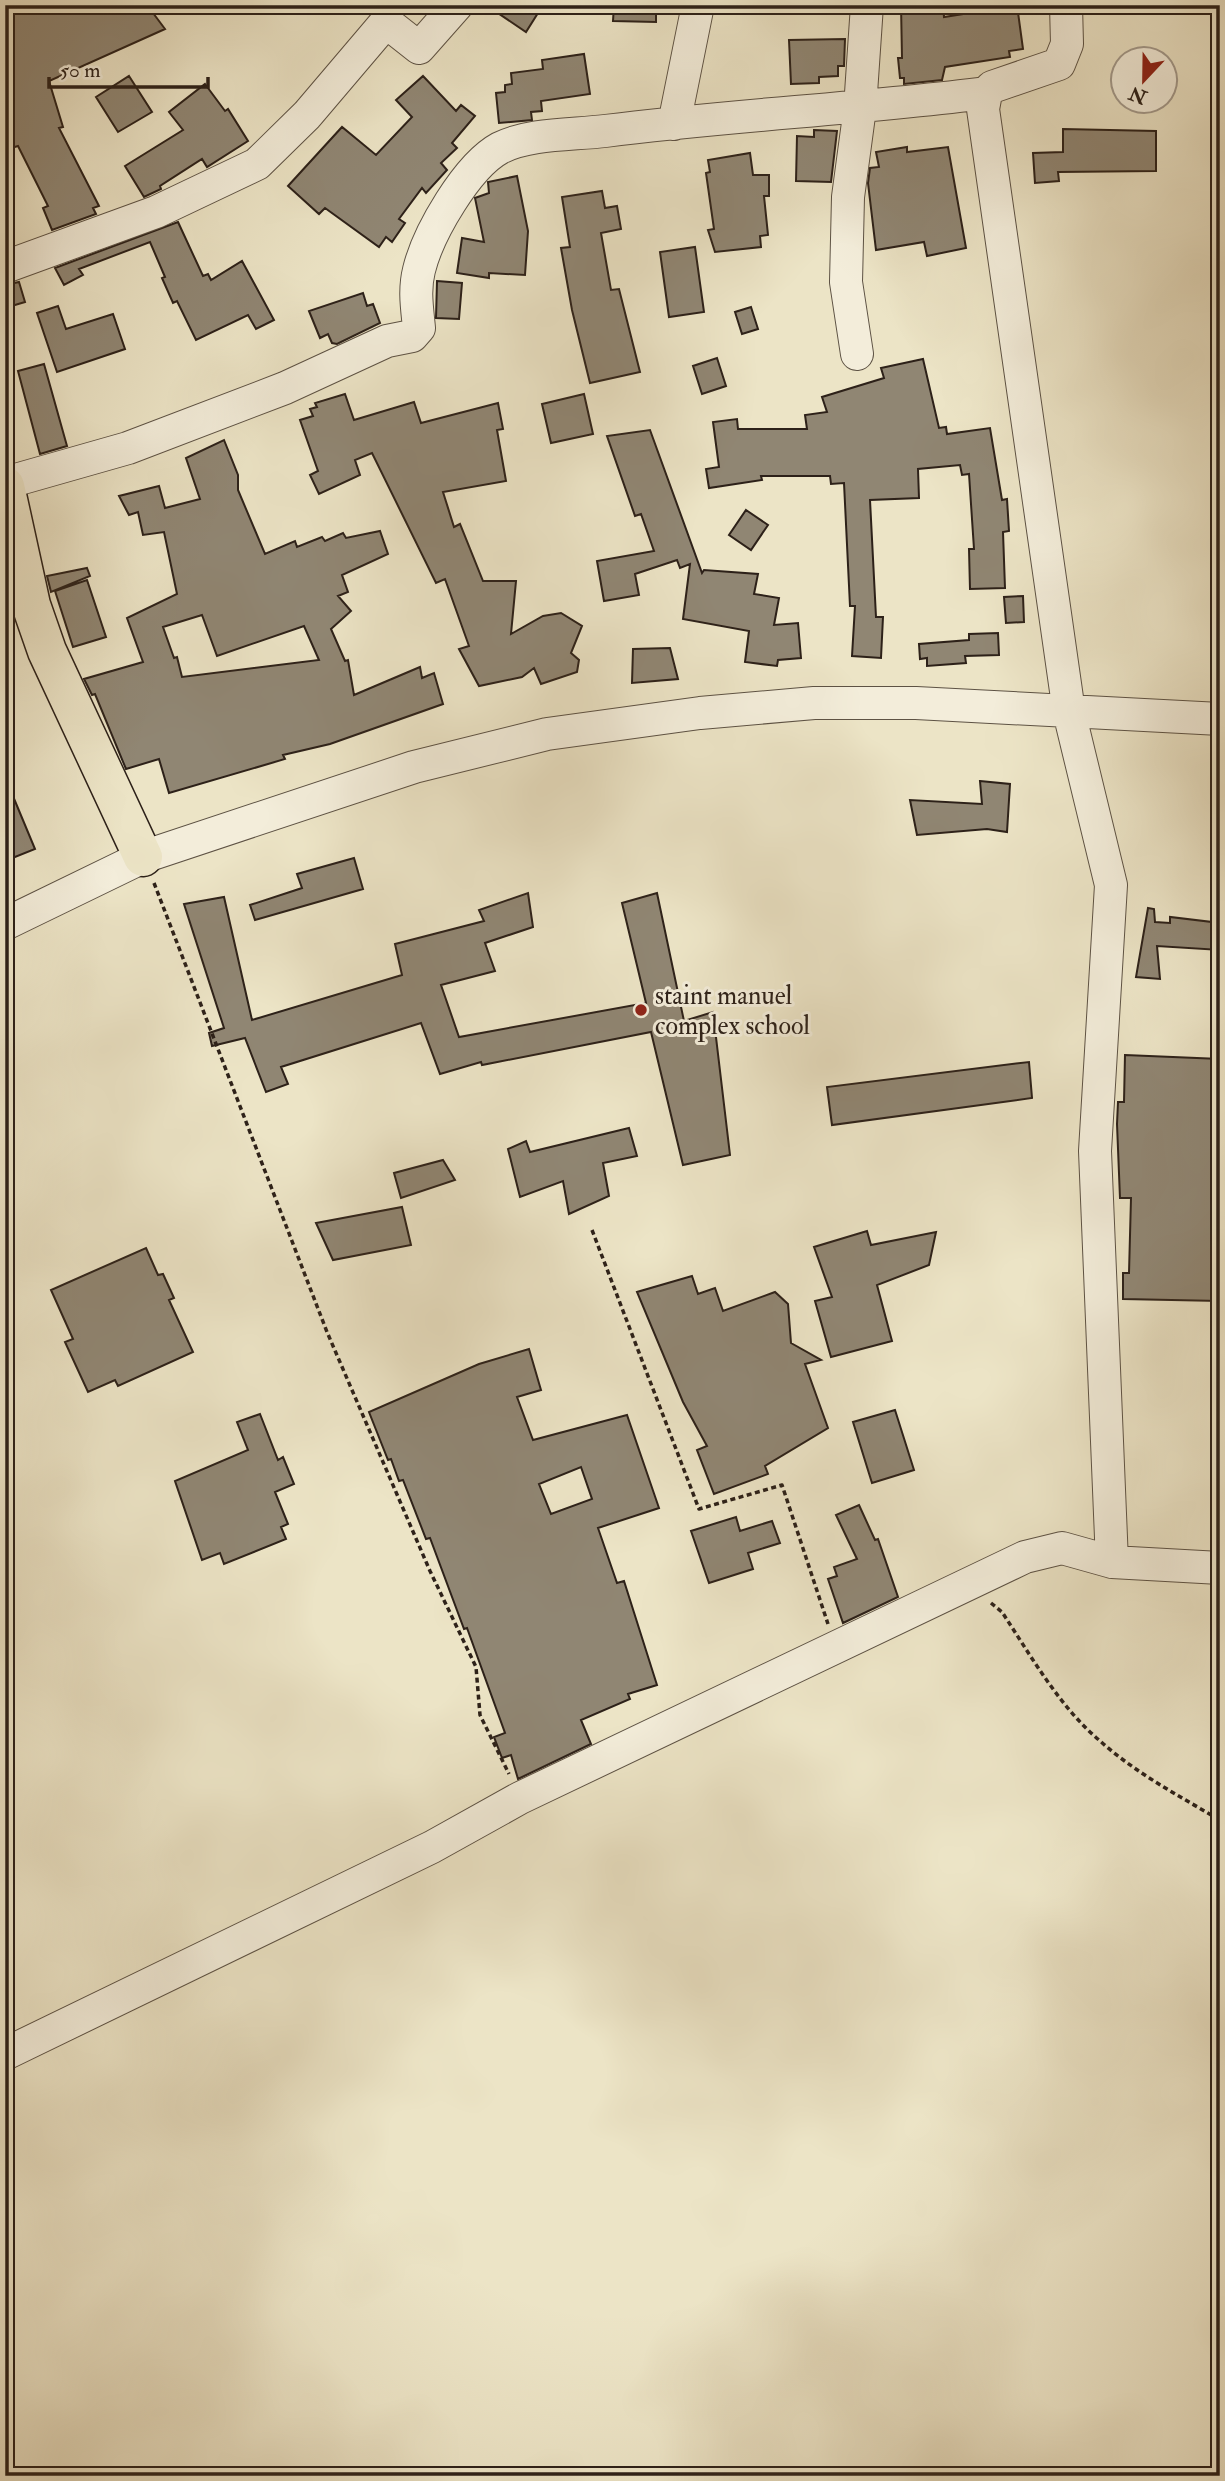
<svg xmlns="http://www.w3.org/2000/svg" width="1225" height="2481" font-family="'IM FELL Double Pica',serif">
<style>
.building{fill:#908673;stroke:#2d2119;stroke-width:2;fill-rule:evenodd}
.lines{fill:none;stroke-linecap:round;stroke-linejoin:round}
.minor-casing{stroke:#5d5244;stroke-width:34}
.major-casing{stroke:#2d2119;stroke-width:41}
.path{stroke:#2d2119;stroke-width:3.5;stroke-dasharray:5 3.5;stroke-linecap:butt}
.minor{stroke:#f3edda;stroke-width:32}
.major{stroke:#ece4c6;stroke-width:38}
.poi-dot{fill:#8f2418;stroke:#f3edda;stroke-width:2.5}
.labels{text-anchor:middle;stroke-width:6;stroke-linejoin:round;paint-order:stroke}
.poi-label{font-size:26px;fill:#2d2119;stroke:#f3edda;text-anchor:start}
</style>
<rect width="100%" height="100%" fill="#ece4c6"/>
<filter id="stains"><feTurbulence type="fractalNoise" baseFrequency=".00286" numOctaves="4"/><feColorMatrix values="0 0 0 0 .2 0 0 0 0 .09 0 0 0 0 .02 0 0 0 .5 -.17"/></filter>
<radialGradient id="worn" r=".72"><stop offset=".6" stop-color="#630" stop-opacity="0"/><stop offset="1" stop-color="#630" stop-opacity=".3"/></radialGradient>
<path class="building" d="M5,5H147L165,29L49,81L63,127L59,128L99,206L93,208L96,214L52,230L43,208L48,206L18,146L5,150Z
M486,5H543L526,32Z
M614,5H656V22L613,21Z
M901,5H943L944,17L983,11L982,5H1017L1023,49L1009,51L1010,57L945,67L942,80L904,84V78H900L898,58H902Z
M845,39L844,66H838V76L819,77V83L791,84L789,40Z
M584,54L590,94L541,101L542,111L531,112L532,120L499,123L496,93L505,92V85L512,84L511,73L543,69L542,60Z
M129,76L152,112L118,132L96,97Z
M423,76L456,111L461,105L475,116L452,143L457,148L441,163L447,170L426,193L422,188L399,219L405,223L392,242L386,237L379,247L325,208L319,214L288,186L342,127L376,155L412,117L396,100Z
M205,84L225,111L228,109L248,141L207,167L202,159L160,186L161,189L144,197L125,166L183,130L169,112Z
M1063,129L1156,131V171L1058,172L1059,181L1035,183L1033,153L1063,152Z
M814,130L837,131L831,182L796,181L797,136L814,137Z
M907,147V152L948,147L966,248L927,256L924,242L876,250L868,183L870,168L879,167L876,152Z
M750,153L753,175H769V196H764L768,235L760,236L761,247L715,252L708,230L714,229L706,173L710,172L708,160Z
M517,176L528,231L525,275L489,273V278L457,273L462,238L484,242L475,198L489,193L488,182Z
M602,191L605,208L617,206L621,229L601,233L611,290L619,289L640,372L590,383L572,310L561,248L570,247L562,197Z
M178,222L203,276L208,274L211,280L242,261L274,320L256,329L248,315L196,340L177,301L173,303L162,278L165,277L150,242L79,269L83,275L64,285L55,268Z
M695,247L704,312L669,317L660,252Z
M437,281L462,283L459,319L436,318Z
M19,282L25,302L5,308V285Z
M363,293L367,306L373,304L380,323L337,344L332,343L328,334L320,338L309,311Z
M58,306L66,329L113,314L125,349L57,372L37,313Z
M751,307L758,329L742,334L735,312Z
M717,358L726,386L702,394L693,366Z
M923,359L939,428L946,427L947,434L990,428L1002,500L1007,499L1009,531L1003,532L1005,588L970,589L969,549H974L969,474L962,475L960,465L918,469L919,498L870,500L876,617H883L881,658L852,656L855,606H850L844,483L831,484L830,476H761L762,480L709,488L706,469L719,467L713,422L737,419L738,429H807L805,415L827,412L822,397L884,378L881,368Z
M44,364L67,446L40,454L18,371Z
M345,394L354,420L414,402L421,423L498,403L503,429L497,430L506,481L443,492L454,527L460,524L483,581H516L511,634L543,616L561,613L582,626L571,653L579,660L577,672L541,684L534,668L522,677L479,686L459,649L469,646L445,579L436,583L372,453L355,460L360,475L319,494L310,475L318,471L300,420L313,416L310,409L317,407L315,403Z
M584,394L593,434L551,443L542,404Z
M650,430L702,573L704,570L758,574L754,594L779,598L774,625L798,623L801,658L778,660L777,666L745,662L749,631L683,619L690,564L680,568L677,560L635,574L639,595L604,601L597,561L654,551L641,514L635,516L607,436Z
M224,440L238,475V490L265,554L295,541L297,547L322,537L325,541L343,533L346,538L380,531L388,554L342,575L348,592L338,596L351,611L331,629L345,661L348,660L354,695L420,667L422,678L434,673L443,704L330,744L283,755L285,759L169,793L159,759L126,769L95,694L92,695L84,679L143,662L127,618L177,594L164,532L143,535L138,512L129,515L119,496L159,486L165,508L200,499L186,458ZM202,615L217,656L304,626L319,660L182,677L177,657L174,658L163,627Z
M746,510L768,525L751,550L729,535Z
M87,568L90,576L51,592L47,576Z
M87,580L106,637L73,647L55,591Z
M1023,596L1024,622L1006,623L1004,597Z
M998,633L999,655L965,656L966,663L927,666V658L920,659L919,644L969,640V634Z
M670,648L678,679L632,683L633,649Z
M5,777L35,849L5,861Z
M980,781L1010,784L1007,832L987,829L917,835L910,800L982,804Z
M354,858L363,889L255,920L250,905L302,888L297,874Z
M528,893L533,927L485,943L495,971L441,985L459,1037L646,1003L622,903L657,893L684,1021L713,1012L730,1155L683,1165L651,1032L482,1065L481,1062L440,1074L421,1023L281,1067L288,1084L266,1092L245,1038L212,1046L209,1033L224,1028L184,904L224,897L252,1020L402,975L395,944L484,921L479,910Z
M1148,908L1154,909L1155,922L1170,923V917L1220,923V950L1157,946L1160,979L1136,977Z
M1125,1055L1220,1059V1301L1123,1299V1273H1129L1131,1198H1120L1117,1124L1118,1102H1124Z
M1029,1062L1032,1098L832,1125L827,1087Z
M629,1128L637,1156L603,1163L609,1196L569,1214L563,1181L520,1197L508,1149L526,1141L530,1152Z
M443,1160L455,1180L401,1198L394,1173Z
M402,1207L411,1245L333,1260L316,1223Z
M867,1231L871,1245L936,1232L929,1265L877,1285L892,1341L831,1357L815,1301L832,1297L814,1247Z
M146,1248L158,1275L163,1274L174,1298L169,1300L193,1352L118,1386L115,1380L88,1392L65,1342L73,1339L51,1290Z
M692,1276L698,1294L715,1288L723,1311L775,1292L788,1304L791,1343L821,1360L805,1364L828,1428L765,1466L768,1474L714,1494L697,1450L707,1446L683,1402L637,1292Z
M529,1349L541,1390L517,1397L533,1440L627,1415L659,1508L598,1528L617,1583L624,1581L657,1685L628,1694L630,1699L581,1720L591,1744L518,1779L511,1755L502,1758L494,1737L505,1733L467,1628L464,1629L430,1538L426,1539L403,1480L399,1481L391,1459L388,1460L369,1412L479,1364ZM581,1467L592,1499L551,1514L539,1484Z
M895,1410L914,1470L872,1483L853,1422Z
M260,1414L278,1460L283,1457L294,1484L275,1492L288,1524L281,1527L286,1539L224,1564L220,1553L202,1560L175,1481L248,1450L237,1422Z
M859,1505L875,1540L878,1539L898,1597L843,1623L828,1579L837,1576L834,1567L857,1559L836,1515Z
M736,1517L740,1531L772,1521L780,1543L748,1553L753,1569L709,1583L691,1531Z"/>
<g class="lines">
<defs>
<path id="minor" d="M1066,5L1067,44L1059,64L992,87L986,93L983,109L1069,712L1111,885L1095,1151L1112,1562
M674,124L698,5
M5,267L156,212L257,164L307,115L386,22L419,48L457,5
M857,354L846,282L848,197L860,108L867,5
M5,483L128,448L285,388L387,341L412,336L419,328C417,307 414,290 419,270C428,233 467,166 500,148C530,133 573,135 605,131C731,115 859,109 986,93
M5,924L143,857L414,767L547,734L700,713L814,703H916L1220,719
M5,2054L432,1847L520,1798L1025,1557L1062,1548L1112,1562L1220,1568"/>
<path id="major" d="M5,486L31,605L47,651L143,857"/>
</defs>
<use href="#minor" class="minor-casing"/>
<use href="#major" class="major-casing"/>
<path class="path" d="M154,883L327,1332L430,1571L476,1667L480,1715L509,1774
M592,1230L699,1509L782,1485L828,1624
M991,1603L1002,1612C1031,1656 1059,1706 1099,1740C1134,1772 1179,1796 1220,1820"/>
<use href="#minor" class="minor"/>
<use href="#major" class="major"/>
</g>
<circle class="poi-dot" cx="641" cy="1010" r="7"/>
<g class="labels">
<g class="poi-label">
<text x="655" y="1004">staint manuel<tspan x="655" dy="30">complex school</tspan></text>
</g>
</g>
<rect width="1225" height="2481" fill="none" stroke="#ece4c6" stroke-width="28"/>
<rect x="7" y="7" width="1211" height="2467" fill="none" stroke="#2d2119" stroke-width="3.5"/>
<rect x="14" y="14" width="1197" height="2453" fill="none" stroke="#2d2119" stroke-width="2"/>
<g transform="translate(1144 80) rotate(202)"><circle r="33" fill="#f3edda" stroke="#a49b8d" stroke-width="2"/>
<path d="M0-5L12 26L0 18L-12 26Z" fill="#8f2418"/>
<text y="-10" font-size="19" font-weight="bold" text-anchor="middle" fill="#2d2119">N</text>
</g>
<path d="M49 77v10h159v-10" fill="none" stroke="#2d2119" stroke-width="3.5"/>
<text x="60" y="77" font-size="21" fill="#2d2119" stroke="#f3edda" stroke-width="5" paint-order="stroke">50 m</text>
<rect width="100%" height="100%" filter="url(#stains)"/>
<rect width="100%" height="100%" fill="url(#worn)"/>
</svg>
